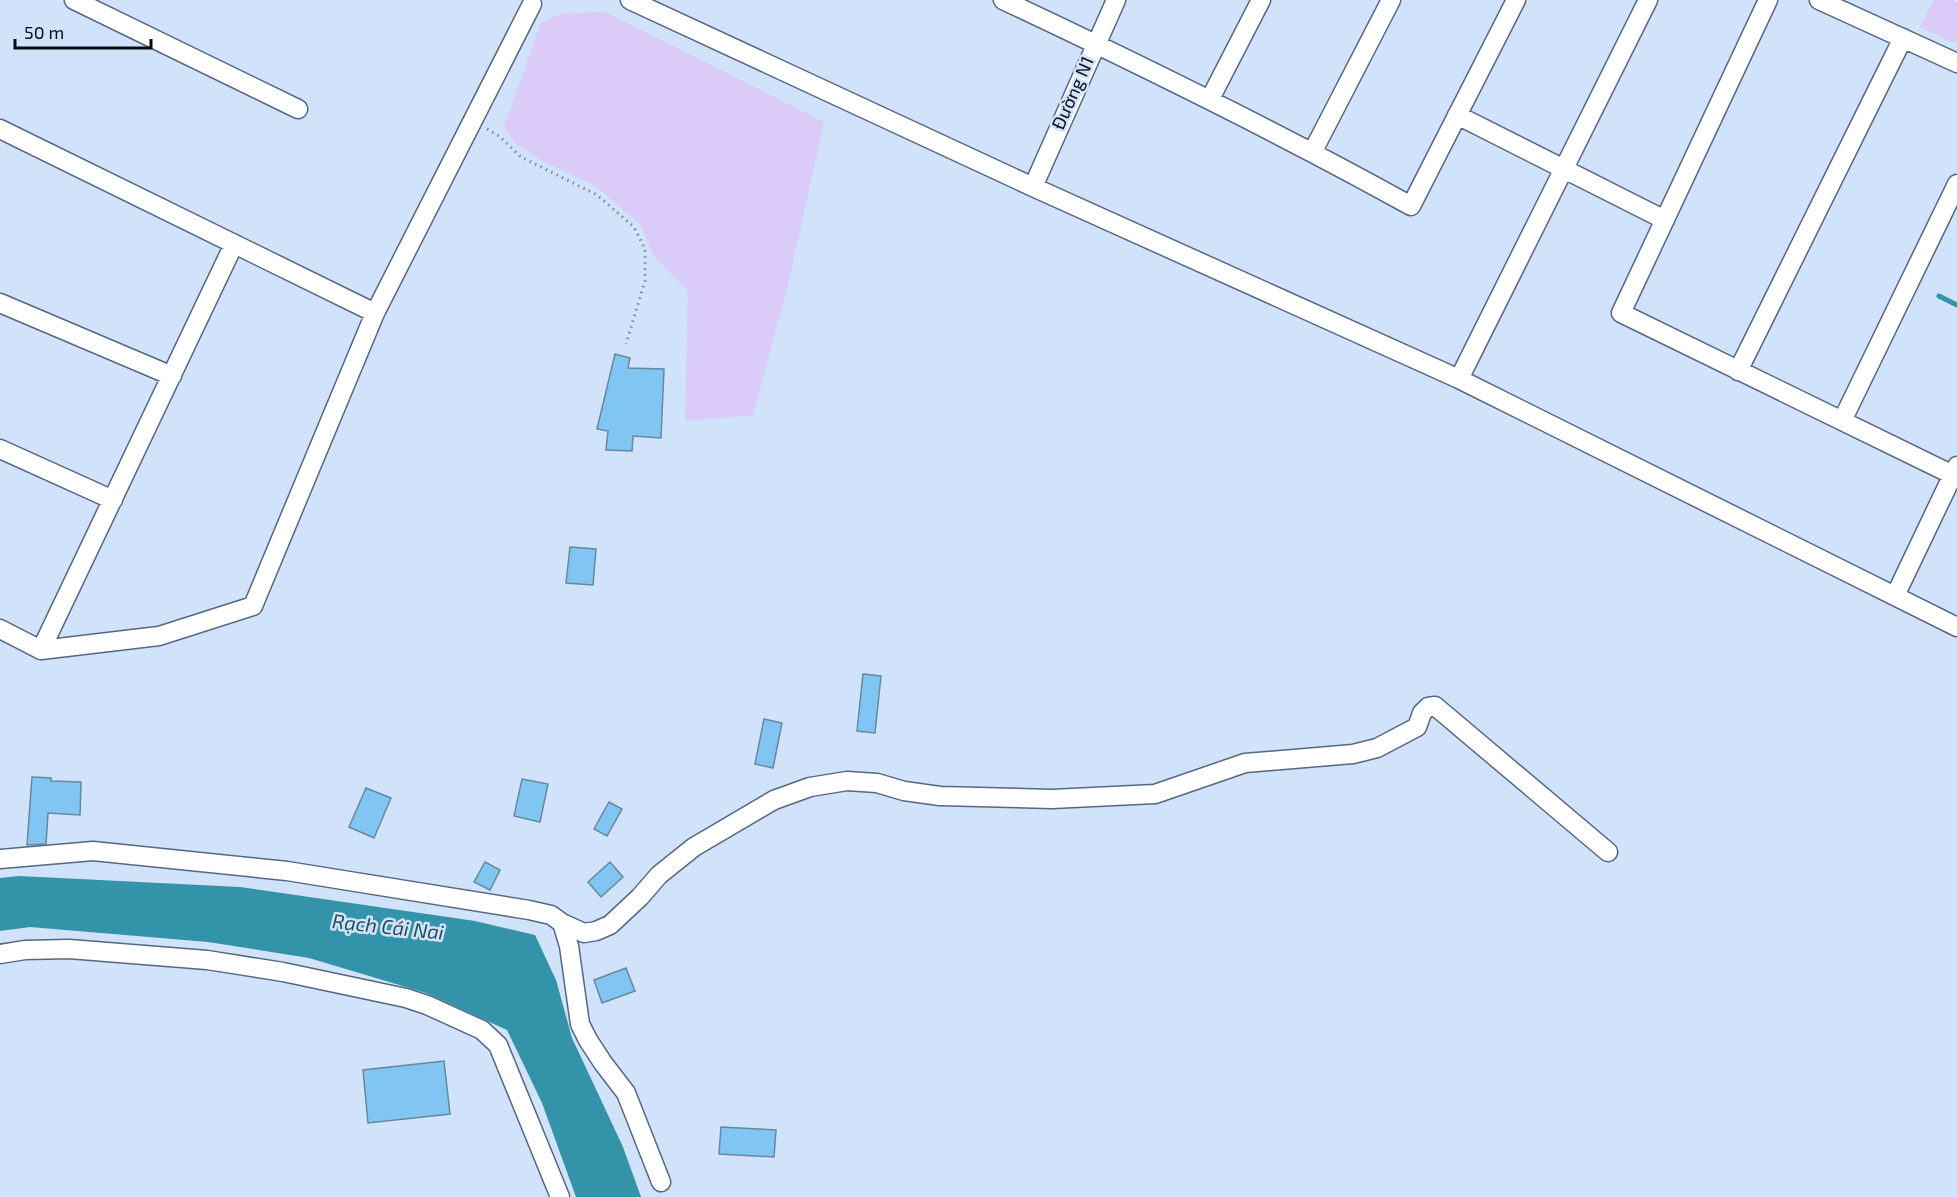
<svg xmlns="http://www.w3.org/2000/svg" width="1957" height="1197" font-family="'Exo 2',sans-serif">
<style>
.green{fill:#dacbf9}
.water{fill:#3293a9}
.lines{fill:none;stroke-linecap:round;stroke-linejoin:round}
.stream{stroke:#3293a9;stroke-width:5}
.building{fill:#81c6f2;stroke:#67889d;stroke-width:1.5}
.minor-casing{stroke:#556782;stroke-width:21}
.path{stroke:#7d8a9d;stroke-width:3;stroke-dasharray:1.5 4.5;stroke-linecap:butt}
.minor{stroke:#fff;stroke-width:18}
.labels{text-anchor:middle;stroke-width:5;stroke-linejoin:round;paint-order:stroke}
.street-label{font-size:18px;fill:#060c16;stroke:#d1e2fb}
.water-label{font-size:20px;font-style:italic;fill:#264f59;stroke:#d1e2fb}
</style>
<rect width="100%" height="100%" fill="#d1e2fb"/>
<path class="green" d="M1934,0H1953L1957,2V38L1954,43L1920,27Z
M605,12L824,122L789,281L753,415L685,421L688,291L653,255L641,225L594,185L543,161L516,144L504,127L541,22L564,13Z"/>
<path class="water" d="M19,876L240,887L475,921L535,935L556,980L572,1038L623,1147L641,1197H576L542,1103L507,1030L426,993L309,958L208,942L30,927L0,931V878Z"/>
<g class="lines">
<path class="stream" d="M1939,296L1957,305"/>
</g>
<path class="building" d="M615,354L630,358L628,368L664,369L661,438L633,436L632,451L606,450L608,431L597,429Z
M570,547L596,549L593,585L566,583Z
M863,674L881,676L875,733L857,731Z
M764,719L782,723L773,768L755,764Z
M32,777L51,778V781L81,782L80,815L48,813L46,844L27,845Z
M522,779L548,784L540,822L514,816Z
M366,788L391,798L374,838L349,827Z
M609,802L622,809L607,836L594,829Z
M485,862L500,870L490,890L474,882Z
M610,862L623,877L601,897L588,882Z
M626,968L635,991L602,1003L594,980Z
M444,1061L450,1114L368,1123L363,1070Z
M721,1127L776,1130L774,1157L719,1154Z"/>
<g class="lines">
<defs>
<path id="minor" d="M74,0L298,109
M630,0L1033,187L1459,379L1957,627
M1003,0C1141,65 1278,132 1411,206L1516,0
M1768,0L1621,313L1957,477
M1819,0L1957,63
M1210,99L1261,0
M1457,115L1665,220
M0,129L375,313
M1313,151L1391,0
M1033,187L1116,0
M0,303L172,376
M1738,371L1903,38
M1459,379L1648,0
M1842,421L1957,184
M0,449L113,500
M1895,596L1957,466
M0,629L41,650L159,636L253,606L375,313L532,4
M41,650L234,244
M0,859L93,851L287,871L529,910L551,915L562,923L584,933L596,931L610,925L640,897L659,875L694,847L774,800L810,787L847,781L877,783L904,791L940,796L1052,799L1155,794L1245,763L1353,754L1377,748L1417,727L1422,713L1428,707L1435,706L1608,852
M562,923L569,946L580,1024L588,1040L603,1063L626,1093L661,1182
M0,954L25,950L69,949L207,960L283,972L406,998L427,1005L482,1030L498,1045L560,1197"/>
</defs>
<use href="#minor" class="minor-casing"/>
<path class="path" d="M487,129L499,136L521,157L597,195L634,227L645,249V281L626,344"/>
<use href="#minor" class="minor"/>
</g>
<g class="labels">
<g class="street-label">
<text transform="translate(1073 93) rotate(-66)" y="6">Đường N1</text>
</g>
<g class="water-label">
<text transform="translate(388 927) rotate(6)" y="7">Rạch Cái Nai</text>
</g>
</g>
<path d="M15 39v9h136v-9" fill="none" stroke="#060c16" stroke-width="3"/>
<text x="24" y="39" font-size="18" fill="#060c16" stroke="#d1e2fb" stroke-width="4.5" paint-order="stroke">50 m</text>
</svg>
